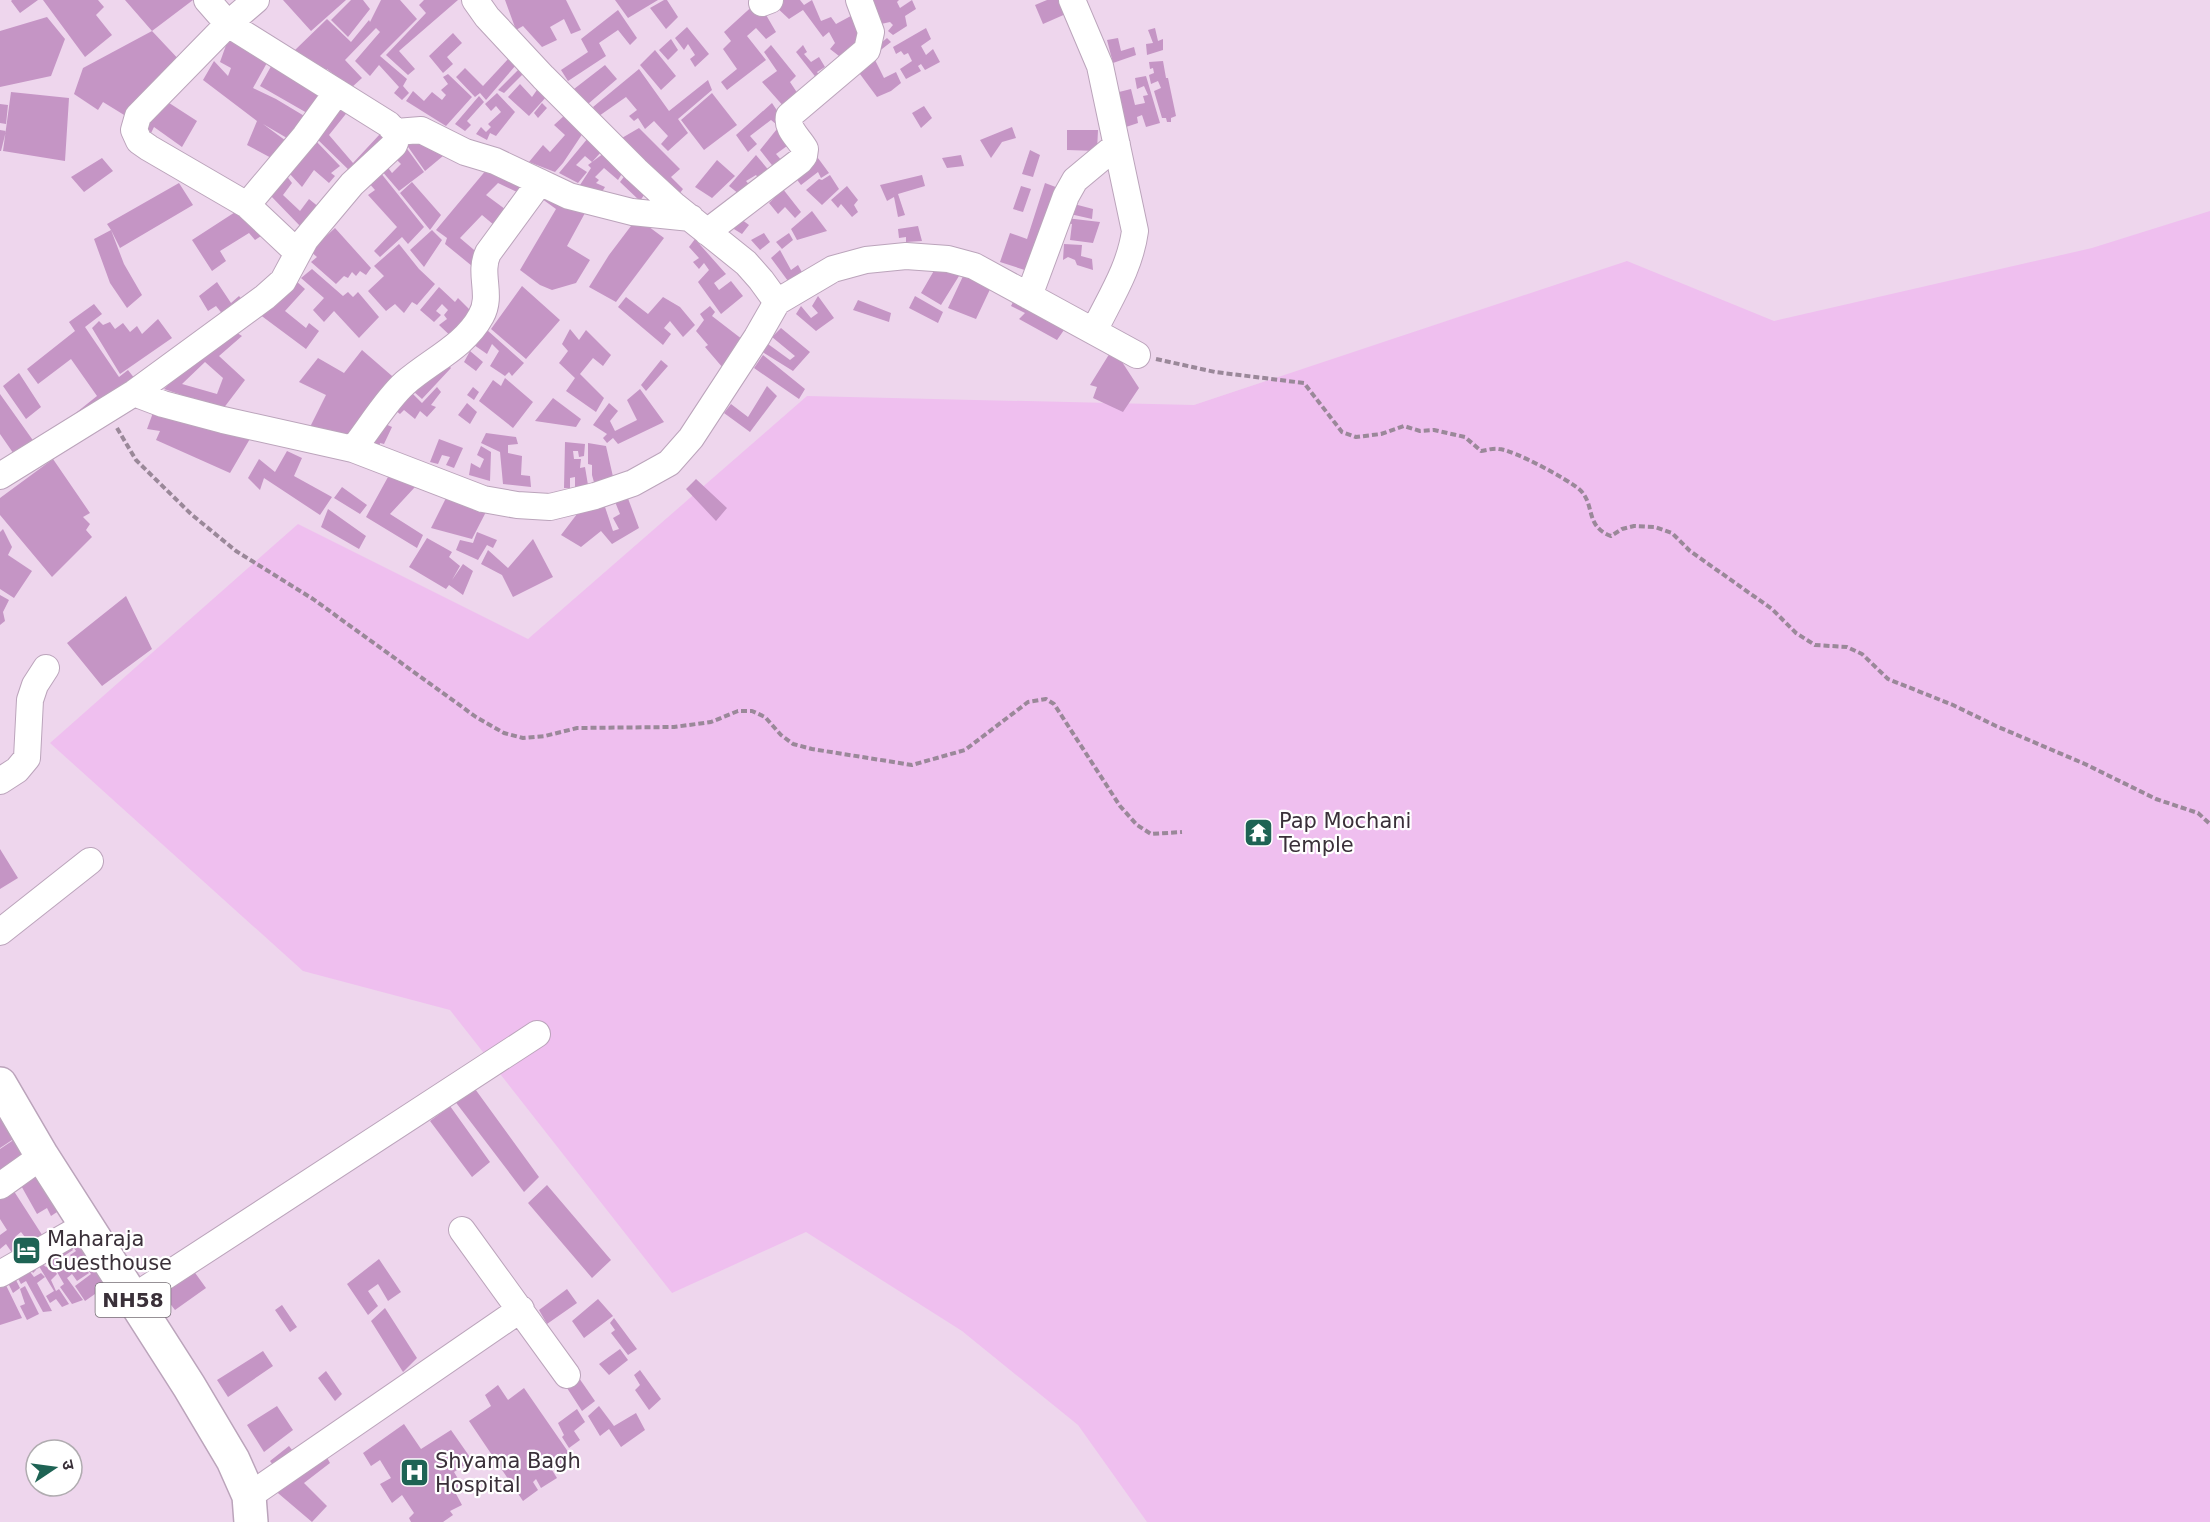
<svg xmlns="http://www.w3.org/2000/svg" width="2210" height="1522" font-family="'DejaVu Sans','Noto Sans Devanagari',sans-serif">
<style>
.green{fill:#efbfef}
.building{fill:#c595c5;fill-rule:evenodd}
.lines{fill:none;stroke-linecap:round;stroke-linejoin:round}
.minor-casing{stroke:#bba4bb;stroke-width:28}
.highway-casing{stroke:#bba4bb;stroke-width:36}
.path{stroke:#9a8899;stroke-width:4;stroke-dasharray:6 3;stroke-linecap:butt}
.minor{stroke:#fff;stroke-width:26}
.highway{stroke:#fff;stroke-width:33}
.labels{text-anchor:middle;stroke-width:4.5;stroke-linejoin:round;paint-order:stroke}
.shield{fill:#fff;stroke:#756e74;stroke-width:1.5}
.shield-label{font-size:20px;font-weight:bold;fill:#3a3039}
.poi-label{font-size:21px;fill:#3a3039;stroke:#fff;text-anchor:start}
</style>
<rect width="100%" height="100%" fill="#eed6ed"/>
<path class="green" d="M2210,211V1522H1147L1078,1425L962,1331L806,1232L672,1293L450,1010L303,971L50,743L298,524L528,639L807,396L1194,405L1627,261L1774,321L2092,248Z"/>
<path class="building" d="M12,0H38L20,13L11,1Z
M43,0H98L104,7L96,15L112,35L85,57Z
M125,0H193L152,31Z
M283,0H346L311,31Z
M351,0H363L370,9L348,37L331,20Z
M381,0H400L417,19L380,56L407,79L403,86L409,93L402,100L394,93L399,87L379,65L370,76L355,61L380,32L376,28L345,60L362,78L351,88L327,69L323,74L295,50L327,19L351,42L369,20L370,22Z
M424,0H458L399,51L415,69L408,75L386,55L426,13L419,5Z
M505,0H566L581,30L571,34L564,19L550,27L557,40L542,47L523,26L516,30Z
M615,0H658L628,18Z
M664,0H667L678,17L666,29L650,8Z
M781,0H800L804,5L812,0L821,21L831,17L836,24L860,11L868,38L839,56L830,49L835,43L829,32L823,37L803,10L789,19L774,5Z
M866,0H899L897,2L900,8L912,0L916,9L905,16L907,26L893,35L888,31L893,25L890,22L881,24Z
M1047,0H1062L1068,13L1043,24L1035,5Z
M758,1L776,32L766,39L756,28L747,36L766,60L727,90L721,82L737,69L723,49L731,41L724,32Z
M618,10L637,38L630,45L618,30L599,43L606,56L568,81L561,70L588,52L581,39Z
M47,17L65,39L51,76L0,87V31Z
M687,27L709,54L695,67L690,59L695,55L688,44L684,50L675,38Z
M926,28L931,39L921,46L926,55L933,49L940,62L925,70L921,64L918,66L921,71L906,79L900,69L912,61L908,53L904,55L901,51L896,54L893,47Z
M1155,28L1158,41L1163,39V50L1147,55L1146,44L1153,43L1148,30Z
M152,31L183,64L129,118L103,102L98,110L74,94L83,68Z
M453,33L462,43L447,57L453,64L443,73L429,56Z
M230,34L268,61L253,88L276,99L311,120L292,141L263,124L293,146L275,160L247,145L257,121L203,80L214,61L228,76L231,68L220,62Z
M887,38L891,42L873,56L884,78L896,72L901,83L891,91L877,97L854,66Z
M1118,38L1121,51L1134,47L1136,55L1113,63L1107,40Z
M671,39L678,50L668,60L659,50Z
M771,45L796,76L790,82L800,97L785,108L762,82L777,71L764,52Z
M803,45L807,52L804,54L811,62L819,57L825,67L817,72L825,82L821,84L796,52Z
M655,50L676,76L661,90L640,65Z
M509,58L516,65L486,100L480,93L475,97L456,77L465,68L483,86Z
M274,61L328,93L314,117L260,86Z
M1163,61L1166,78H1168L1176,116L1171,118V122H1167L1166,118H1162L1154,91L1161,88L1158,81L1151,84L1149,75L1154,73L1153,68L1150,69L1149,62Z
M605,65L617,79L588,104L574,89Z
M522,66L526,71L504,93L498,90Z
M639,69L669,111L708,80L712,90L678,119L688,133L668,151L661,144L668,136L654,121L645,129L638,118L634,121L629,116L637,110L626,97L599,116L593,107Z
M448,74L472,97L446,126L406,101L413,91L424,101L432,92L442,100L446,95L441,90L448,84L443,77Z
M1146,76L1160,123L1146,127L1142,115L1137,117L1138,123L1126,127L1119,92L1131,89L1135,105L1145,103L1143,96L1148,95L1144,86L1137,89L1135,78Z
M520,84L532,97L539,87L547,96L529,116L508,97Z
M11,92L69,98L65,161L3,151Z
M497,93L515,112L496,136L490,133L487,140L476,134L481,127L486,132L491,127L488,124L501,112L496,106L491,111L485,104Z
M712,93L737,125L704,150L681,120Z
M479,96L484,102L467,121L471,125L465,131L455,124Z
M163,99L197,121L182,147L154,127L151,133L145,124Z
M342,102L349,110L329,135L353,163L380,134L387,141L354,175L315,137Z
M542,103L547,108L538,118L534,113Z
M772,103L782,118L776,124L771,120L750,136L757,144L748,152L736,135Z
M0,104L8,105L6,124L0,123Z
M924,106L932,118L921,128L912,113Z
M566,114L583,133L563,163L555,172L529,162L543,145L550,152L565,135L554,125Z
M781,124L793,155L787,146L776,154L783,162L775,169L760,150Z
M1012,127L1016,138L1002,142L991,158L980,140Z
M639,128L680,169L671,177L683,189L677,197L615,142Z
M0,130L6,131L1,151H0Z
M1067,130H1098L1097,151L1067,150Z
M421,131L449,151L425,171L406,144Z
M588,138L602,151L592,162L585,156L576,165L587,172L578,183L559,173Z
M315,140L340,166L331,173L335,176L329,183L314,170L302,187L289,173Z
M405,146L424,172L399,191L381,170L386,165L392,173L401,164L394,157Z
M1030,150L1040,155L1033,177L1022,174Z
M604,153L623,172L618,180L604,168L595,177L599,180L596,183L605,187L600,195L580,185L591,168L588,165Z
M815,154L829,173L821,178L818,172L801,185L792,173Z
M756,155L771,173L763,184L756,175L746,181L753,189L744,198L729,186Z
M961,155L964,166L947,168L942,158Z
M102,158L113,171L84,192L71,177Z
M717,160L735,176L712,198L695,187Z
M487,169L536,186L516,209L508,202L517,192L498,183L486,195L513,215L500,230L482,215L460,238L480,255L472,266L445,244L447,238L436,230Z
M380,172L424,227L408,244L402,237L380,257L374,251L397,227L368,195L375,190L368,182Z
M626,174L646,192L640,201L620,182Z
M286,175L292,183L283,195L300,211L309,199L320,208L302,228L269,194Z
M830,175L839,189L822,205L806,190L819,179L822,180Z
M922,175L925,186L898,194L905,215L898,217L894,197L887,201L880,185Z
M412,182L441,215L430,230L400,193Z
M179,183L193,205L120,248L111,230L124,264L142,295L127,308L110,283L94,239L111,230L107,224Z
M1045,183L1061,189L1034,273L1000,262L1010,233L1027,239Z
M779,184L801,212L795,218L785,207L778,214L769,203L775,197L769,191Z
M543,185L585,213L567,246L590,260L576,283L552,290L540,285L520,270L556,209L538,196Z
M847,186L858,200L854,205L858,212L852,217L841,204L838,208L831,200Z
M1021,186L1031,189L1023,212L1013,209Z
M1074,204L1093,209L1092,219L1070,214Z
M246,205L264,234L255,240L249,233L220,251L226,261L212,271L192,240Z
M812,211L827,231L797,240L791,229Z
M737,216L749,225L742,234L729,226Z
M637,218L664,238L616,302L589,287L609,255Z
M1066,218L1100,222L1093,243L1070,240L1072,224L1066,223Z
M918,226L922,241L906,242V237L899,238L898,229Z
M335,228L371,268L366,275L360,271L356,276L352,272L348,278L344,276L336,284L311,262L317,257L310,251Z
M432,230L442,240L424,267L410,250Z
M764,233L770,242L760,250L751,240Z
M789,233L793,240L782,249L776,242Z
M695,239L726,274L714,283L719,290L731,281L743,296L721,314L698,282L709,270L704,263L699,269L693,262L699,258L689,247Z
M399,244L419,269L435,284L417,305L412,302L404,313L395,304L386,311L368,291L384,276L374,266Z
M1064,244L1082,245L1081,256L1092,259L1093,270L1077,265L1075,260L1068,257L1063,260Z
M780,250L791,270L798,265L803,274L788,281L771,258Z
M939,262L959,276L941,305L921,293Z
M312,269L343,296L348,292L353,297L358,292L379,317L359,338L334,311L324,322L313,310L324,298L301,278Z
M965,272L993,283L976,319L948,308Z
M295,280L305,289L285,311L306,328L309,323L319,331L306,349L259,314Z
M217,282L231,303L239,296L244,302L224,316L216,306L208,311L199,296Z
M522,286L560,320L526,359L491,329Z
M439,287L455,302L458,298L479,319L458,343L439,325L447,319L444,315L448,310L442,304L436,311L441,315L434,322L420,310Z
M1017,294L1064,330L1057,340L1019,319L1025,313L1011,306Z
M818,296L834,318L816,331L796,314L801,306L811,318L818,313L812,306Z
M915,296L943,312L938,323L909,308Z
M626,297L648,314L663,297L680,307L695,325L683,337L670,321L664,328L671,334L663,345L618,307Z
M858,300L891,313L889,322L853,310Z
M94,304L102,314L85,327L119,377L128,370L135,379L62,424L97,396L71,359L38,384L27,369L75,331L69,322Z
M710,306L715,312L712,316L747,343L723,368L705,347L708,345L696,331L704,320L700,314Z
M158,319L172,338L120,374L92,328L99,321L103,325L110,322L115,329L123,323L130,332L137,326L142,334Z
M781,328L810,352L793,371L761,351L768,344L790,360L795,356L772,337Z
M570,329L579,340L586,330L611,355L603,366L593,358L580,374L604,398L596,412L566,391L575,378L559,363L568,351L562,344Z
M487,330L524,363L512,376L509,372L505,376L490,366L499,351L492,344L487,354L474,345Z
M234,331L242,336L219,356L245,380L223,409L164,389L186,366ZM205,362L223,378L217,394L182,384Z
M1113,348L1139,388L1123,412L1093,398L1097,387L1090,385Z
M362,350L399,382L360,439L310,427L326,395L299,382L318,358L344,373Z
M470,351L483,362L476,371L464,362Z
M763,355L805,389L799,399L754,368Z
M442,358L451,368L422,399L413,391Z
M661,360L668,366L646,391L641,385Z
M19,373L41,407L26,419L3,386Z
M505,378L533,402L513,428L479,401L493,380L501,386Z
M767,386L777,396L750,432L724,413L731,404L748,417Z
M437,387L441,392L431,405L436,407L427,417L420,411L415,419L404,410L400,414L392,408L407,388L422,403Z
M473,387L479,392L474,400L467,395Z
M640,389L664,422L618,444L613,438L607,443L603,438L607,434L593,425L609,403L618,411L610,421L615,431L637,420L627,400Z
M0,394L37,446L18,460L0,434Z
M553,398L581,419L576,427L535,421Z
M467,403L477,412L470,424L458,415Z
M154,410L251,437L230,473L156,440L160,431L147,429Z
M383,423L392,427L384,444L380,443L379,447L368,443Z
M486,433L516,437L518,444L508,445V453L522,456L521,475L530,476L531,487L503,484L500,452L481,443Z
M439,439L463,448L454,468L446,465L450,457L442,455L438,464L430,462Z
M565,442L585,444L584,456L579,457L578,451H573L574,459H581L580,468L585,467L588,485H584L581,490L575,489V477L570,478V488H564Z
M588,443L606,446L614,481L595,486L592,475V465L588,464Z
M481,446L491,452L490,481L469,475L471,463L480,468L484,459L477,455Z
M287,451L302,458L294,476L332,497L320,515L264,478L260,490L248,478L259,459L275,472Z
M53,459L90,513L83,517L90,524L86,530L92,537L52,577L0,515V498Z
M388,477L402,479L415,487L390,514L423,535L417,548L366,517Z
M696,479L727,508L716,521L686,489Z
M342,487L367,505L360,514L334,498Z
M626,493L639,528L612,544L601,531L581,547L561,535L577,514L604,504L613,531L619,529L613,518L620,514L613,497Z
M448,494L488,508L472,539L431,528Z
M328,509L366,536L359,549L321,527Z
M3,529L12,547L8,555L32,571L14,598L0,589V532Z
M477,532L497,540L493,548L487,545L478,560L456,550L460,540L473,543Z
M427,538L452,552L449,557L460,566L452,580L463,564L473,571L463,595L449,585L446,589L409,567Z
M533,539L553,577L513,597L502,575L481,564L488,550L508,568Z
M0,595L9,600L3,612L5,621L0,625Z
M126,596L152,649L102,686L67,643Z
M1254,822L1272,837L1259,843L1244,830Z
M0,849L18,878L0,889Z
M470,1082L539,1177L524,1192L454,1100Z
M450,1106L490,1162L472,1177L430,1121Z
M0,1108L18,1136L0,1148Z
M18,1137L31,1158L0,1180V1149Z
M39,1166L70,1219L63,1208L51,1216L47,1208L37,1214L19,1182Z
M10,1185L46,1241L17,1260L6,1244L0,1249V1235L7,1230L0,1219V1192ZM21,1232L28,1241L21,1246L15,1237Z
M547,1185L611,1260L592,1278L528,1203Z
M80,1228L95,1270L105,1287L85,1301L75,1286L91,1274L80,1259L75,1262L70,1255L76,1251L67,1238Z
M65,1239L73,1250L58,1260L65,1270L80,1261L89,1273L77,1281L72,1274L67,1278L83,1300L72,1304L60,1287L64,1284L57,1272L60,1269L58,1265L54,1267L44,1254Z
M37,1259L46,1267L51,1264L57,1274L51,1280L56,1291L59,1289L69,1304L62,1307L56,1299L50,1303L46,1296L54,1291L37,1263L34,1264L36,1270L33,1273L28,1264Z
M379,1259L401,1292L388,1301L378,1284L368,1291L378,1306L368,1315L347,1284Z
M25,1265L34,1277L41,1273L45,1277L37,1283L52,1311L43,1312L26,1281L21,1284L16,1275Z
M193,1270L206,1288L175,1310L161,1292Z
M14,1276L20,1288L13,1293L6,1279Z
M4,1281L22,1318L0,1325V1283Z
M25,1286L39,1314L27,1320L20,1306L25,1304L20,1289Z
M567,1289L577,1303L547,1324L539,1310Z
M598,1299L613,1316L584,1338L572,1321Z
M282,1305L297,1327L290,1332L275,1310Z
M385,1308L417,1358L403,1372L371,1321Z
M614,1318L637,1349L628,1355L611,1333L615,1330L610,1323Z
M620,1349L628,1360L609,1375L599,1364Z
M263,1351L273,1366L228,1397L217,1380Z
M640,1370L661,1399L649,1410L635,1390L640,1385L634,1375Z
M326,1371L342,1394L335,1401L318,1378Z
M579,1378L595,1401L582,1411L567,1388Z
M498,1385L508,1400L524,1388L571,1456L552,1470L557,1478L541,1488L536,1479L533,1482L538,1490L523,1501L469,1421L491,1406L485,1395Z
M277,1406L293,1430L264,1452L247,1425Z
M599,1406L614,1426L636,1413L645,1430L621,1447L609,1429L600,1436L588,1416Z
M577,1409L585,1422L574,1431L580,1440L569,1448L562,1437L564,1435L558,1423Z
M404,1424L421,1449L451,1430L472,1460L454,1472L463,1487L455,1492L462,1505L450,1511L453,1515L443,1522H411L409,1518L414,1513L402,1495L392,1503L380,1484L391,1478L380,1460L371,1466L363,1453Z
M289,1446L296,1455L276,1469L270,1461Z
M325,1454L330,1463L304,1483L327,1506L312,1522L272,1488Z"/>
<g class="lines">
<defs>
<path id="minor" d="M256,0L228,24L138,116L134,130L139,141L149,148L247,205L298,253
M475,0L487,17L543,77L636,170L675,206L746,263L761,280L777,302
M1072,0L1100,66L1135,231C1130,268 1110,298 1094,331
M762,3L770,0
M396,132L421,130L465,152L495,161L569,196L632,212L691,218
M247,205L305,136L337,92
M707,232L800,161L804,156L805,149C799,138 786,129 789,116L867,50L871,32L859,0
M1029,296L1066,196L1075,180L1117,145
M134,393L163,404L223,420L353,449L483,499L517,505L550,507L595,496L633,483L669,463L691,438L757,337L777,302L833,269L866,260L906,256L948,259L974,266L1137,355
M353,449C370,428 385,401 405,383C430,361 465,346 481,316C493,295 478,274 488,253L540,182
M0,476L134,393L265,297L283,281L305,240L352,184L394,145C399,135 395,131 388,124L228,24L207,0
M0,781L17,770L27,758L30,700L35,685L46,668
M0,932L90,861
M0,1186L42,1156
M462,1230L567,1375
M0,1274L86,1225
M132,1298L537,1034
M249,1496L521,1309"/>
<path id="highway" d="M0,1084L42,1156L189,1386L233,1460L249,1496L251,1522"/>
</defs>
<use href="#minor" class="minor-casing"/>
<use href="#highway" class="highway-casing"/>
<path class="path" d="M1156,359L1215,372L1304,383L1342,432L1356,437L1381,434L1404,426L1420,431L1434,430L1465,437L1481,451C1487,450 1494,448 1499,449C1514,450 1567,479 1579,489C1596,504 1584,526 1611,536L1622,529L1634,526L1655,527L1672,533L1690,551L1772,609L1796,633L1815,645L1847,647L1862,654L1888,679L1953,705L1996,726L2085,764L2156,799L2198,813L2210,824
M117,428L136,460L191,514L236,551L313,599L476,717L504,733L523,738L545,736L577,728L674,727L711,722L738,711H752L765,717L781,735L793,744L812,749L912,765L965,750L1028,702L1046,699L1054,704L1120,806L1137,825L1151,834L1182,832"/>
<use href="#minor" class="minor"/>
<use href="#highway" class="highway"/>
</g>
<defs>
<symbol id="temple-square" viewBox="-11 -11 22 22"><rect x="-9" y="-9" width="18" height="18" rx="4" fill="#1e6354" stroke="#fff"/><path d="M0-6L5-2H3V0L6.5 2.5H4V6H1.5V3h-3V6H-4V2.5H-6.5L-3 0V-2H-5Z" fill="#fff"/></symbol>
<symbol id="hotel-square" viewBox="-11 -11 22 22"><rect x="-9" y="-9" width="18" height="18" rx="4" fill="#1e6354" stroke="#fff"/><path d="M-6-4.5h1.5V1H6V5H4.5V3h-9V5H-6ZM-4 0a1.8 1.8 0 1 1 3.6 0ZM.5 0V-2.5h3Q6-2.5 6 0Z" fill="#fff"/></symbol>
<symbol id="hospital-square" viewBox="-11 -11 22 22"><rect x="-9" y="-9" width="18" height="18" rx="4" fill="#1e6354" stroke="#fff"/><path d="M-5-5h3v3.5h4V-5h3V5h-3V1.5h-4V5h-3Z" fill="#fff"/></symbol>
</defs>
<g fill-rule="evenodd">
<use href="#temple-square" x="1242" y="816" width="33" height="33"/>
<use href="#hotel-square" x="10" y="1234" width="33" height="33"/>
<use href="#hospital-square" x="398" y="1456" width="33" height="33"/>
</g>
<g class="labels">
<rect class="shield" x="95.5" y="1283" width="75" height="34" rx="4.5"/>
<g class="shield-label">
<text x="133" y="1307">NH58</text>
</g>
<g class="poi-label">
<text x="1279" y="828">Pap Mochani<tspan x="1279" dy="24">Temple</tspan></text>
<text x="47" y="1246">Maharaja<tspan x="47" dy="24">Guesthouse</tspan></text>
<text x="435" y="1468">Shyama Bagh<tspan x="435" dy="24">Hospital</tspan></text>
</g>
</g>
<g transform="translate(54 1468) rotate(77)"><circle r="28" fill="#ffffff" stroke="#b0acb0" stroke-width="1.5"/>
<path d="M0-4.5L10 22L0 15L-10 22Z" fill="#1e6354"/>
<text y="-9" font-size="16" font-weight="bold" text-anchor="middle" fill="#3a3039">उ</text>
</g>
</svg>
